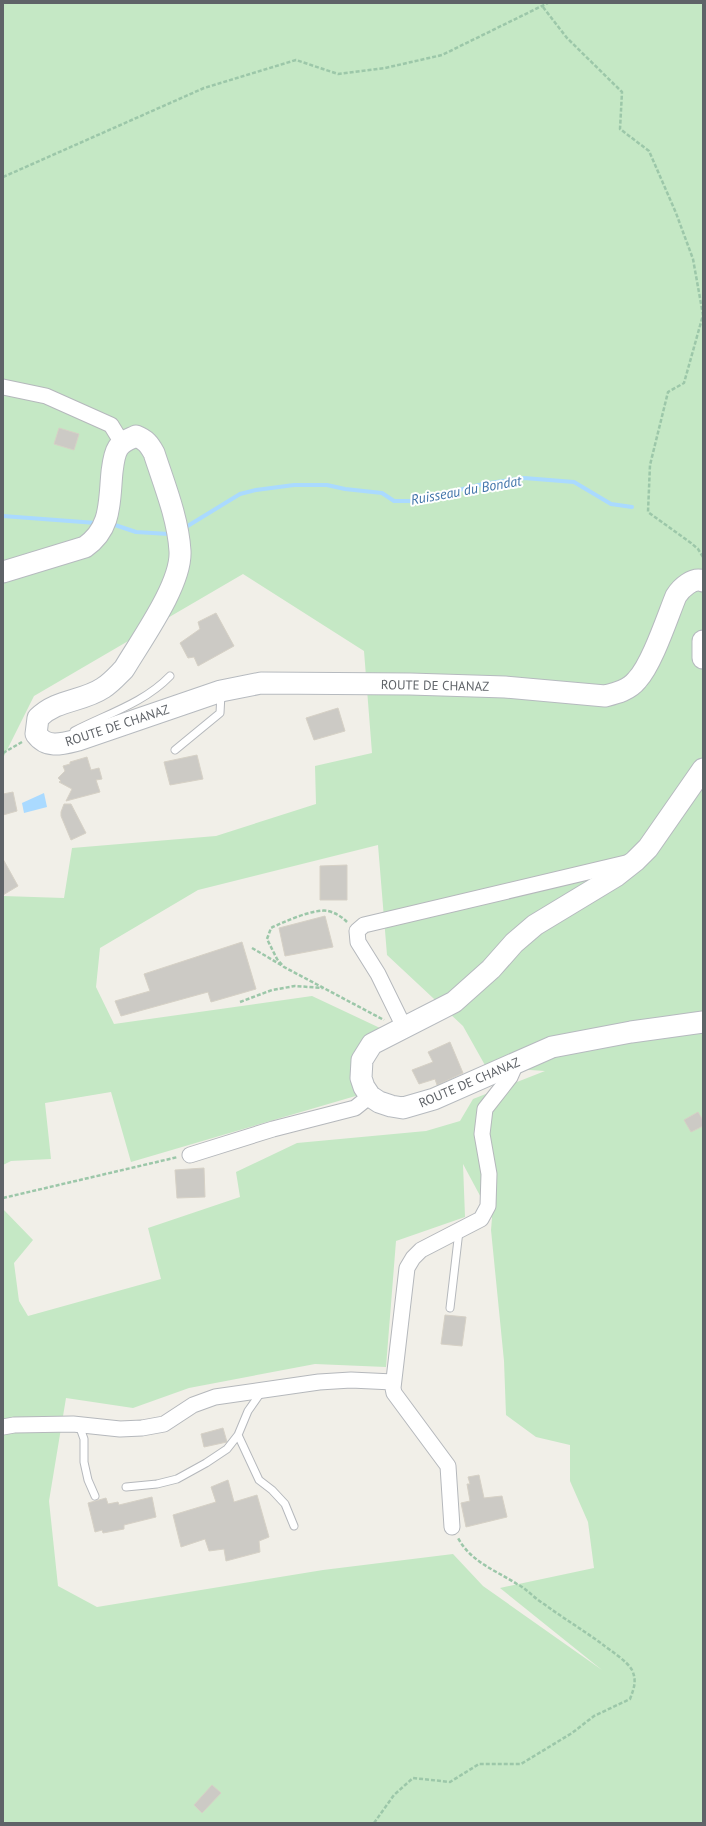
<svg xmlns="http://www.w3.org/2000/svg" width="706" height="1826" font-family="'PT Sans',sans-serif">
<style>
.green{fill:#c5e8c5;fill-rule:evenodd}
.water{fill:#aadaff}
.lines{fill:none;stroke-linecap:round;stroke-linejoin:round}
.stream{stroke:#aadaff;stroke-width:4}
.building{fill:#cccac5;stroke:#d6d1c6}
.lane-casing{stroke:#b5b8bc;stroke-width:9}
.street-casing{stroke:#b5b8bc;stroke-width:17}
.secondary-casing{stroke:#b6babf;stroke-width:23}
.path{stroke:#9cc7a9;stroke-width:2.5;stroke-dasharray:4 2;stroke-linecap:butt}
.lane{stroke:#fff;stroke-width:7}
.street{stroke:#fff;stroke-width:15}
.secondary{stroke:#fff;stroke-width:21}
.labels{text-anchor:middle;stroke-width:4;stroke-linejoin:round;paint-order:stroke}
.street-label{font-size:13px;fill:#5f6368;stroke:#fff}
.water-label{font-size:14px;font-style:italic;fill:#4174aa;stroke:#fff}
</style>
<rect width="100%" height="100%" fill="#f1efe8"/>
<path class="green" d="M3,3H703V1823H3V1209L33,1240L14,1263L19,1301L28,1316L161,1279L148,1228L240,1197L236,1172L297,1143L426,1131L460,1121L473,1099L545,1071L486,1067L463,1026L387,955L378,845L198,890L100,948L96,987L114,1024L312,996L380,1028L353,1053L359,1095L131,1162L111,1092L45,1103L51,1159L11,1161L3,1165V896L64,898L72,848L216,836L316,804L315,766L372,753L364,651L243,574L34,696L3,758ZM463,1164L492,1218L491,1230L504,1361L506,1415L536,1437L570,1445V1481L588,1522L594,1568L500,1588L602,1670L483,1586L453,1554L323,1570L97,1607L58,1586L49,1501L66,1398L133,1408L189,1388L315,1364L386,1367L396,1241L465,1217Z"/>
<path class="water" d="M44,793L47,807L24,813L22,803Z"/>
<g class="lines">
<path class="stream" d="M3,516L96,523
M115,525L136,532L169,534
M186,527L240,494L256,490L294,485H327L345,489L382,493L394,501H416L483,484L524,478L574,482L611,504L632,507"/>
</g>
<path class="building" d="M59,428L79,434L74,450L54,444Z
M216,613L234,646L198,666L194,657L188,658L180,643L200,629L198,622Z
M338,708L345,731L314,740L306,718Z
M197,755L203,779L170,785L164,762Z
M87,757L91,770L99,768L102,779L96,780L100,792L66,801L72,789L59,782L61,781L58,778L65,771L63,766L70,764V762Z
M13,792L17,811L3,815V794Z
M64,804H71L86,833L71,840L61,816V812Z
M3,859L18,886L3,895Z
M347,865V900H320V866Z
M325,916L333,947L285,956L279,928Z
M242,942L256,989L211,1002L208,992L121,1016L115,1001L150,991L144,974Z
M450,1042L463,1073L437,1085L435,1079L419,1084L412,1070L433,1062L428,1052Z
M698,1112L703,1120V1126L691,1132L684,1120Z
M204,1168L205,1197L177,1198L175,1170Z
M445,1315L466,1317L462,1346L441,1344Z
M223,1428L227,1442L204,1447L201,1434Z
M479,1475L484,1498L502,1496L507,1517L466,1527L461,1503L470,1501L467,1484H470L468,1477Z
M228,1480L234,1502L257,1495L269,1537L259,1541L260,1552L226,1561L224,1549L209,1551L205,1539L181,1547L173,1515L216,1502L211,1487Z
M152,1497L156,1517L124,1525V1529L103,1533L102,1530L95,1532L88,1503L106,1498L108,1504L118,1502L119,1505Z
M212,1785L221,1793L202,1813L194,1805Z"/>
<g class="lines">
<defs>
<path id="lane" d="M74,731C107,714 144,703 170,676
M175,750L220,713L221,694
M450,1308L459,1231
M79,1425L84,1439V1462L88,1480L95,1496
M238,1435L259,1480L272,1490L285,1504L294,1526
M126,1487L157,1484L177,1479L206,1463L227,1449L238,1435L248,1411L262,1391"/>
<path id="street" d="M3,387L46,396L111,425L119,438L118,447
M404,1027L378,974L358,942L357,931L364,925L630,862
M190,1155L273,1129L355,1108L370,1096
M3,1427L14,1425L73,1424L120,1429L142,1428L164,1424L193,1405L215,1397L319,1382L351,1380L393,1382
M452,1527L448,1466L394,1393L393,1388L407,1268L413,1258L421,1250L481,1219L488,1206L489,1174L482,1134L485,1109L510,1077L517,1061"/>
<path id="secondary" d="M3,572L85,547C112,528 109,502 112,472C113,464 114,454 118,448C122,441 130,439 136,436C146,440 149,444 154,453C164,484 178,518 180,551C182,584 141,640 124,669C117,676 111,683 103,688C82,702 57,699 38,718L36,734C47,749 62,744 78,740L221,691L261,683L410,684L505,687L605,696C617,693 629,690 637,680C652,664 667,618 676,596C681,588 693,577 703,581
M703,641V658
M703,769L648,848L635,861L616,876L535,925L514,943L491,969L454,1002L372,1044L362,1060L361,1078L364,1087L370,1096L379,1102L391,1106L403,1108L434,1099L552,1047L631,1032L703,1022"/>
</defs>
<use href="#lane" class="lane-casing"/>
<use href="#street" class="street-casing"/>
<use href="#secondary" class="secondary-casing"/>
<path class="path" d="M543,7L567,38L622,92L620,129L649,151L676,213L693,259L703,315L684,383L668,392L650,465L648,512L691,543L698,549L703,557
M3,177L204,88L296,60L338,74L385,68L442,55L548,3
M3,753L22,742
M347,922C342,917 336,913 328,911C315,908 283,922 271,928L267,939L277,959L284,967L384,1020
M252,948L283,966
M240,1002L272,990L295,986L323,988
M3,1198L178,1157
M374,1823L394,1795L413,1778L450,1782L479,1764H521L572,1733L594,1716L630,1699C634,1688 637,1681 632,1670C628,1662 610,1650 602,1644C583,1630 563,1618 544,1604C534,1598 527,1589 517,1584C495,1570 471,1562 458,1538"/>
<use href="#lane" class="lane"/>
<use href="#street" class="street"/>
<use href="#secondary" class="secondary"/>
</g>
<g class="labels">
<g class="street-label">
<text transform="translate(435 685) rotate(1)" y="5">ROUTE DE CHANAZ</text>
<text transform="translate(117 725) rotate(-18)" y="5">ROUTE DE CHANAZ</text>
<text transform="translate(469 1082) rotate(-23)" y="5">ROUTE DE CHANAZ</text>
</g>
<g class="water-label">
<text transform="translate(466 490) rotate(-10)" y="5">Ruisseau du Bondat</text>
</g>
</g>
<rect width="706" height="1826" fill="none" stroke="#5f6368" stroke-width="8"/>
</svg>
